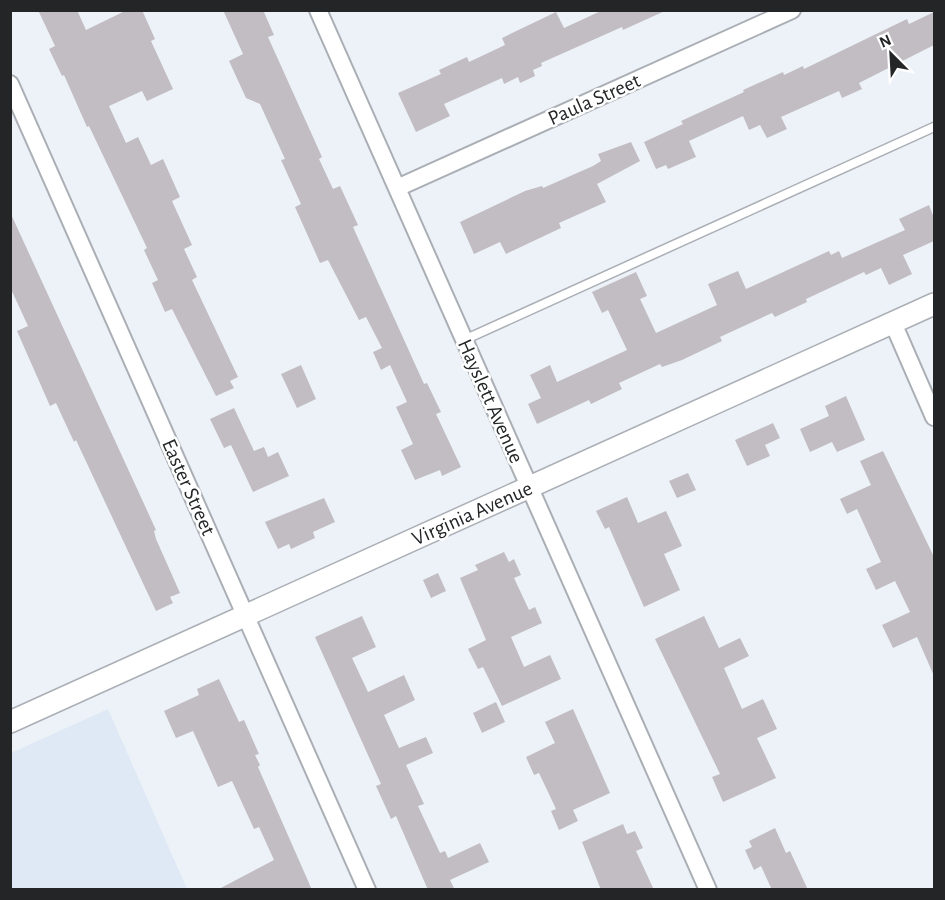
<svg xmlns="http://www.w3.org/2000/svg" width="945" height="900" font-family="'Alegreya Sans',sans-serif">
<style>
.built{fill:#dee9f5}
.building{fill:#c1bdc3}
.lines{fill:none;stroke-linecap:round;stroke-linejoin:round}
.service-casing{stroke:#aaafb5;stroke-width:11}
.minor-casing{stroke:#aaafb5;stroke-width:20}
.tertiary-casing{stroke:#aaafb5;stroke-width:24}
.service{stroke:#fff;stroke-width:8}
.minor{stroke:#fff;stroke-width:16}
.tertiary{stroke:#fff;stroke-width:21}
.labels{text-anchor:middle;stroke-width:5;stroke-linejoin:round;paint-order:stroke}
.street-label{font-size:21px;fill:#232527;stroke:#fff}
</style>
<rect width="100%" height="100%" fill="#edf2f8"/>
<path class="built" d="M108,709L187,889H11V753Z"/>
<path class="building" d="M38,10H77L86,30L127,10H142L155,39L151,41L173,89L147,101L142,91L109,106L126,143L138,137L151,165L163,159L180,197L172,201L192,245L184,249L197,277L192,280L238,377L230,381L234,388L216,396L172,309L165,312L152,283L158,280L144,250L147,248L89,126L87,127L64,75L62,76L49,49L55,46Z
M223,10H263L274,35L268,37L322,157L319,159L333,189L340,186L358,225L353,227L424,384L427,383L441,412L436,414L461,467L442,476L440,470L415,480L401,450L413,444L396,407L407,402L390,365L381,370L373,352L382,348L366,317L359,320L328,260L320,263L295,207L301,204L281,160L285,159L260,104L246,98L229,61L243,54Z
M603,10H667L623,30L622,27L541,63L542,66L533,70L535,76L520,83L518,77L504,84L502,78L444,104L450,116L416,132L398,93L441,74L439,70L467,57L469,62L505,45L502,38L556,12L564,28Z
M934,12V45L859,83L862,89L842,98L839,91L781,117L787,129L767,138L760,125L749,130L743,116L689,141L696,157L668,169L666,165L656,169L644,142L683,124L681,121L744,92L743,90L783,72L784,75L803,66L804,69L907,19L909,24Z
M631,142L640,161L597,184L606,202L559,223L561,228L506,254L500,242L474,254L460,222L525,191L542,186L543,188L593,166L601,161L598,154Z
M929,205L934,218V241L903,255L912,274L889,285L881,268L866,275L864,272L806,299L807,302L775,317L772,313L720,337L722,341L682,360L662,367L660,364L619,383L622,389L591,404L589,400L537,424L528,404L541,398L530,375L550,365L557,382L627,350L608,310L602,313L592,292L636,272L647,296L640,299L656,333L717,305L708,284L738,271L746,289L829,251L831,255L839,251L842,258L905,230L899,219Z
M10,212L156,530L154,531L156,539L180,593L170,597L173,603L156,611L76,440L74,442L56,403L50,406L17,331L28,326L10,287Z
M301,365L316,399L297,408L281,374Z
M846,396L865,440L837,452L832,442L810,452L800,429L829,416L825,406Z
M234,408L254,451L264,447L268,457L278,452L289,476L253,492L231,445L224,448L210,419Z
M773,423L780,438L765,445L770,456L747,466L735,440Z
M883,451L934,557V676L917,637L893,648L882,625L910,612L895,581L876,590L866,569L881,562L857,509L847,514L840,499L871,485L860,461Z
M688,473L696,490L677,498L669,481Z
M627,497L638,523L666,511L682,546L664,554L680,590L644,607L609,527L605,529L596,511Z
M324,498L335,522L313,532L315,538L291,549L289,544L278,549L265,522Z
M504,552L509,562L514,559L521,575L514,578L529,610L535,607L542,623L511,637L524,667L550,655L561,679L502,706L483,667L478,669L468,649L486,640L460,578L478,570L475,565Z
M438,573L446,591L431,598L423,580Z
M362,616L376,647L352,658L368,692L404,675L415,700L384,715L399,748L426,737L433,753L406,765L424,804L418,806L440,853L445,851L448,858L480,843L489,862L450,880L455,890H428L396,816L391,819L376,786L381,784L315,637Z
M704,616L719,648L740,638L749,656L724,668L742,709L763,699L777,729L757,738L776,778L723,802L712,777L720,774L655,639Z
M219,679L239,722L244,720L259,754L255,755L260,765L258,767L312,890H217L274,860L259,827L254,829L232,781L218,787L193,731L176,738L164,711L199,695L197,689Z
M496,702L505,722L482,733L473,713Z
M573,709L610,793L573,810L578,821L559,830L551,811L556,809L539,773L534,775L526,757L555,743L545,722Z
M623,824L627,834L635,831L643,848L636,851L654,890H601L582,842Z
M775,828L786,853L790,851L808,890H772L761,866L754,870L745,850L752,847L749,841Z"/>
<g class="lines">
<defs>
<path id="service" d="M464,340L934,127"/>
<path id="minor" d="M318,10L708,890
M10,84L367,890
M397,188L792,10
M893,323L934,417"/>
<path id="tertiary" d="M10,722L934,304"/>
</defs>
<use href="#service" class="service-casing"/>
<use href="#minor" class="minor-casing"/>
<use href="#tertiary" class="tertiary-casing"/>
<use href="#service" class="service"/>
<use href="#minor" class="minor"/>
<use href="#tertiary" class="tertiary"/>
</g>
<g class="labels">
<g class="street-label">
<text transform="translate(594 99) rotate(-24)" y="7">Paula Street</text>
<text transform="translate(491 401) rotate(66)" y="7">Hayslett Avenue</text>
<text transform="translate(189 487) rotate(66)" y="7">Easter Street</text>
<text transform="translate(472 513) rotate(-24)" y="7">Virginia Avenue</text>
</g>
</g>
<rect width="945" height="900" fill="none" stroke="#232527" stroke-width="24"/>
<g transform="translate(891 54) rotate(336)" stroke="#ffffff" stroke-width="4.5" paint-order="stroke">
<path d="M0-4.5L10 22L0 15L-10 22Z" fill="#232527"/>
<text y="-9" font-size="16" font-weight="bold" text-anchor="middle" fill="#232527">N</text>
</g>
</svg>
